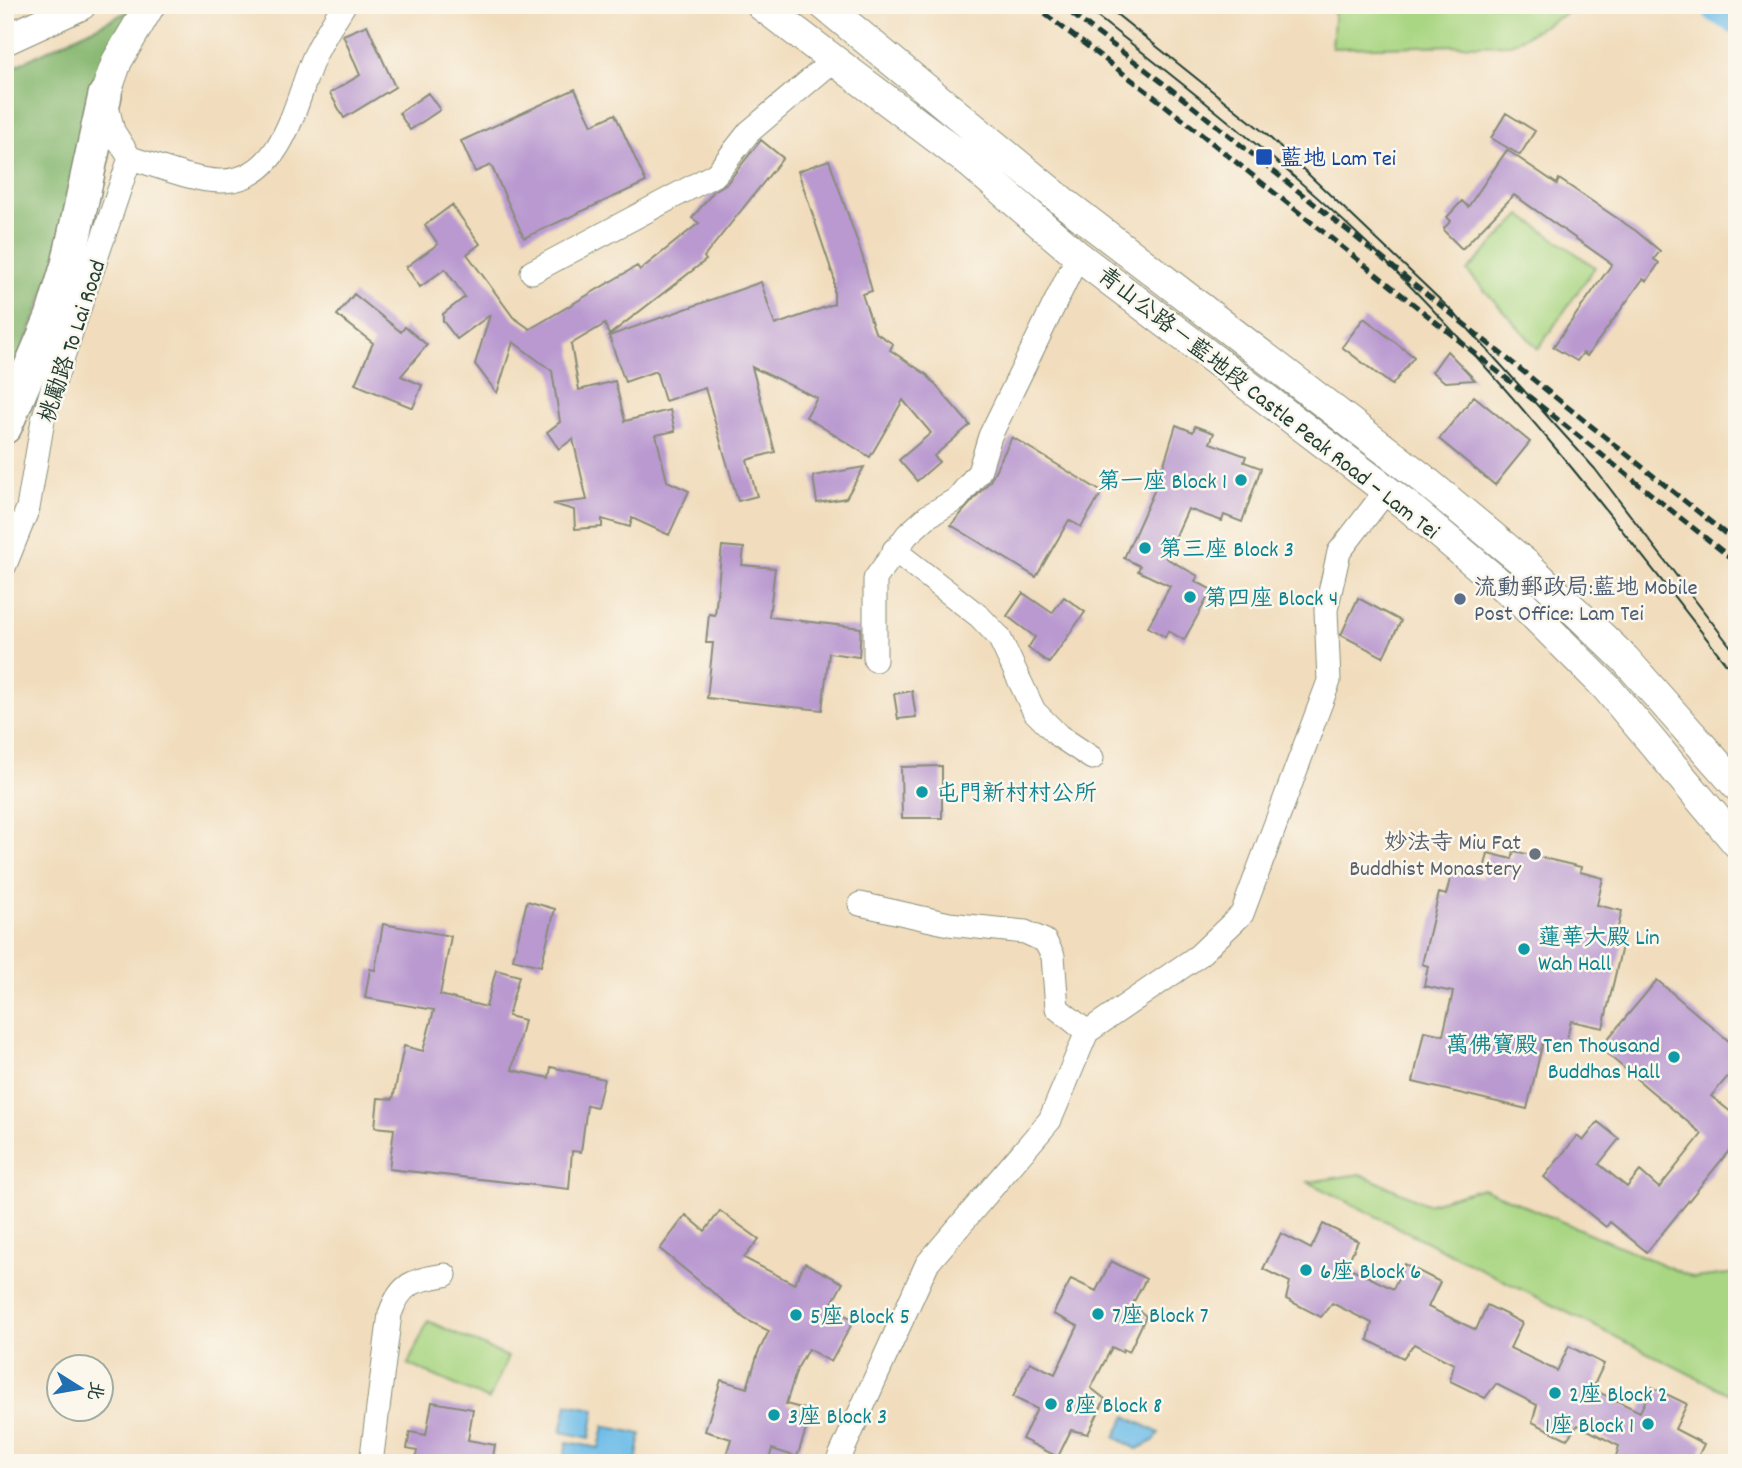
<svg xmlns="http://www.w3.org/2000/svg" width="1742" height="1468" font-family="Dekko,'LXGW WenKai TC',sans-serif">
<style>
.green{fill:#a9d682;stroke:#648a5b;stroke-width:2}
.forest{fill:#86b770;stroke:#527a52;stroke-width:2}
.water{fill:#6dbce8;stroke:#467c8e;stroke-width:2}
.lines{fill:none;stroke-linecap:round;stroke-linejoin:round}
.river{stroke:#6dbce8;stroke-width:40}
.building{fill:#b999d0}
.minor-casing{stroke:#888d78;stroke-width:25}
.major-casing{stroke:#888d78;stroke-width:32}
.highway-casing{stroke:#888d78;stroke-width:36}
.minor{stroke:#fff;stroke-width:23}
.major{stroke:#fff;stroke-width:30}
.highway{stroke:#fff;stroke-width:33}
.tram{stroke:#1f3d34;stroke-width:2}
.rail{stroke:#1f3d34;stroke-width:5;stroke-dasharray:10 5;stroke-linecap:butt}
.transit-dot{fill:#1a4fb4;stroke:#fbf7ec;stroke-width:2.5}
.culture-dot{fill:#0f9aa8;stroke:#fbf7ec;stroke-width:2.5}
.service-dot{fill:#5c6f8a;stroke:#fbf7ec;stroke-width:2.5}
.worship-dot{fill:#6b7280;stroke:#fbf7ec;stroke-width:2.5}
.labels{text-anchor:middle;stroke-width:5;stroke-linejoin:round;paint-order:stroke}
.transit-label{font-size:23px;fill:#164399;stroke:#fbf7ec;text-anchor:start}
.street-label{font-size:23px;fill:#1f3d34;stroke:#fbf7ec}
.culture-label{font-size:23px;fill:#0d838f;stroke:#fbf7ec;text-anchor:start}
.service-label{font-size:23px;fill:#4e5e75;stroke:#fbf7ec;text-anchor:start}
.worship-label{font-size:23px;fill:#5b616d;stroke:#fbf7ec;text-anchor:end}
</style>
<rect width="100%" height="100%" fill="#fbf7ec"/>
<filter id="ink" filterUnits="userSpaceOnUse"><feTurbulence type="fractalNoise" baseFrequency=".0143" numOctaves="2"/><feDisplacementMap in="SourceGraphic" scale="14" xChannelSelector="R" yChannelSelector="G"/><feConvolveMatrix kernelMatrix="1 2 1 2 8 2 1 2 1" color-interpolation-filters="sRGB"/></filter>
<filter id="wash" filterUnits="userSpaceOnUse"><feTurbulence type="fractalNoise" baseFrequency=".00686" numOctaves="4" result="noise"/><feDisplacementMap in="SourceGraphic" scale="28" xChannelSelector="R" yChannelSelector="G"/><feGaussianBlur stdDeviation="1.57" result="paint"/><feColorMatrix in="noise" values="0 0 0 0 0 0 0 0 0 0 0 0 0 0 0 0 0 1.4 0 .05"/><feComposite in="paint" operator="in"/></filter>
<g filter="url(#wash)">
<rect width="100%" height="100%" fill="#f1ddbd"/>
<path class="green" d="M1335,5H1581L1511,44L1332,48Z
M1521,215L1595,267L1538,349L1467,271Z
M1360,1174L1427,1204L1483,1188L1694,1278L1737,1273V1398L1308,1182Z
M428,1321L508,1357L489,1400L408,1364Z"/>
<path class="forest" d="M131,10L53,272L5,393V71Z"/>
<path class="water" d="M567,1404L595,1409L590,1438L561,1432Z
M1126,1416L1159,1433L1155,1440L1137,1449L1115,1437Z
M604,1426L641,1434L636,1463H572V1458L564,1456L567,1442L599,1448Z"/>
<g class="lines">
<path class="river" d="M1721,5L1737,14"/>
</g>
<g id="blocks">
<path class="building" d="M367,25L395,87L344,118L330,93L360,75L343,35Z
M575,89L592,125L615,114L646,182L524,238L491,165L475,172L461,141Z
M428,93L440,110L410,130L399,113Z
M1506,113L1535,131L1520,155L1491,138Z
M761,140L783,158L704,257L706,260L609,335L605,324L571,344L579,390L615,381L625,421L670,410L675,431L656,435L667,481L689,491L669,535L632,518L630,527L602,519V527L575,529L574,510L553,504L587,500L573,439L559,449L547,432L560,422L552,371L513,342L497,393L475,364L490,315L457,339L443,321V314L465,297L445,269L420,287L406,267L438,244L425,225L452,205L480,244L467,254L513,317L530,329L637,266L640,270L699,223L692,218L714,191L727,183Z
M1507,150L1557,184L1559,179L1636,231L1660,251L1654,259L1659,263L1647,281L1643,279L1587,356L1583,353L1577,361L1553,347L1612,264L1514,195L1462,249L1445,232L1444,228L1451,221L1447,217L1462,201L1468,207Z
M829,160L863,258L872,291L862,294L875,332L893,344L890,350L927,375L970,425L934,456L939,462L917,481L899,460L931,433L903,400L870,457L806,417L817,398L752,367L775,452L747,460L757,496L738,501L705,388L665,401L656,371L625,382L609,336L761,282L775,325L834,304V278L798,171Z
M354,294L401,332L405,327L427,345L401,376L422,385L413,408L355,384L373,343L337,315Z
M1364,318L1414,357L1392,385L1342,347Z
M1447,351L1475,380L1445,382L1432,372Z
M1474,396L1530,442L1495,485L1439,439Z
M1176,425L1193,432L1195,426L1214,433L1210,443L1246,456L1244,462L1261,468L1242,522L1224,515L1222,521L1188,509L1166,558L1198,576L1195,581L1212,590L1184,640L1168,631L1165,637L1148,627L1170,586L1138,571L1140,566L1124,558L1159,480Z
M1012,437L1102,492L1081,527L1069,520L1036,577L951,525L990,481Z
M864,467L846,498L817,503L813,476Z
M722,546L744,548L742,565L775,568L769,617L861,628L859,657L829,653L822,710L707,698L713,643H706L709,614L715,615Z
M1023,593L1052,613L1064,597L1085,612L1049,663L1028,648L1035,637L1007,616Z
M1358,598L1401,621L1383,657L1341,635Z
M912,691L916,717L898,719L894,694Z
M942,766V818H902L901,767Z
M1514,851L1581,867L1580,872L1603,878L1597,905L1622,911L1617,931L1625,933L1603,1028L1571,1021L1565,1046L1543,1041L1527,1109L1413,1082L1424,1031L1443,1035L1453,992L1424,986L1428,966L1422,964L1439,893L1446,895L1452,871L1482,878L1488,853L1512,859Z
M527,901L555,909L541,966L513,959Z
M383,924L451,936L440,995L486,1007L496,970L519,976L508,1016L524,1020L512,1070L549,1078L551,1067L604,1079L597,1107L587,1105L581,1152L572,1151L569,1189L389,1169L394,1129L375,1127L378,1098L393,1099L404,1046L423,1051L434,1010L365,998L370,969L375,970Z
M1657,980L1737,1048V1066L1711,1096L1737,1117V1141L1647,1252L1610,1222L1606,1227L1544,1177L1577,1136L1583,1141L1598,1122L1619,1139L1599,1164L1627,1187L1640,1171L1659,1188L1702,1134L1600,1048Z
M720,1211L759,1239L744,1258L794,1284L805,1263L843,1283L830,1307L854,1320L831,1362L808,1349L797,1369L786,1404L812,1411L797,1457L772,1449L768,1463H736L725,1459L731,1439L705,1431L721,1380L747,1388L758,1353L769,1331L745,1319L660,1249L686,1215L705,1231Z
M1323,1224L1358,1241L1346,1266L1393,1289L1405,1264L1440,1282L1428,1307L1476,1330L1487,1305L1507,1315L1522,1323L1510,1348L1557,1371L1569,1346L1604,1364L1592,1389L1640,1412L1652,1387L1687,1404L1675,1429L1704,1444L1695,1463H1614L1619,1446L1578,1425L1567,1439L1532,1422L1537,1405L1496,1384L1485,1398L1450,1381L1454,1364L1414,1344L1403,1358L1368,1340L1372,1323L1332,1303L1321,1317L1286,1299L1290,1282L1263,1269L1281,1233L1311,1249Z
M1111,1261L1146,1279L1132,1305L1146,1316L1129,1352L1123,1349L1122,1352L1112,1347L1091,1388L1105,1399L1088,1434L1071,1430L1058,1457L1022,1439L1037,1409L1013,1397L1030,1362L1055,1374L1078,1326L1053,1314L1071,1279L1096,1291Z
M432,1402L473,1409L468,1440L495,1445L492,1463H415L417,1451L407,1449L410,1432L426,1435Z"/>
</g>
</g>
<g filter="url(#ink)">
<use href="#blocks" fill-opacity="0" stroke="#888d78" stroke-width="2"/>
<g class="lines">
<defs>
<path id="minor" d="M106,102L113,131L130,158C156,165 194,181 219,181C284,183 295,100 314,57C323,38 333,22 344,5
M532,272L716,174L749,132L835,59
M894,550L980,617L999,637L1034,711L1059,736L1092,758
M5,565L28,508L43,420L53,386L130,158
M875,660V579L907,535L928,516L957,499L979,472L990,436L1078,256
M860,904L949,924L1025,932L1045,941L1053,956L1057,1008L1087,1032
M371,1463L390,1314C401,1282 415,1280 445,1275
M837,1463L927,1264L1050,1120L1087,1032L1198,956L1242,914L1329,681L1326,610L1339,552L1386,491"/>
<path id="major" d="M761,5L970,163L1078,256L1411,509L1519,600L1606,687L1737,843
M824,5L1067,205L1422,478L1528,566L1625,659L1737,786
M5,40L81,5
M105,95L117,61L150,5"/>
<path id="highway" d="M5,427L52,317L68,264L105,95"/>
</defs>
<use href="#minor" class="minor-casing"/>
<use href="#major" class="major-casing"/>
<use href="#highway" class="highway-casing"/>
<use href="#minor" class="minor"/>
<use href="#major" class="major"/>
<use href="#highway" class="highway"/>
<path class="tram" d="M1082,5C1181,82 1279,159 1370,246C1506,378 1622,528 1737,678
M1105,5L1266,134L1453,312L1595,469L1737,655"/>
<path class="rail" d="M1033,5L1161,102L1737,563
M1060,5L1171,89L1737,543"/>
</g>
</g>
<rect class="transit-dot" x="1255" y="148" width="18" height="18" rx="3.5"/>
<g class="culture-dot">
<circle cx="1241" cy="480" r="7"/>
<circle cx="1145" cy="548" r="7"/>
<circle cx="1190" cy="597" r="7"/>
<circle cx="922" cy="792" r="7"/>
<circle cx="1524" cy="949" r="7"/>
<circle cx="1674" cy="1057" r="7"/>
<circle cx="1306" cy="1270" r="7"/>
<circle cx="1098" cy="1314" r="7"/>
<circle cx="796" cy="1315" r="7"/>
<circle cx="1555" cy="1393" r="7"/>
<circle cx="1051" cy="1404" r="7"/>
<circle cx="774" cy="1415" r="7"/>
<circle cx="1648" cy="1424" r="7"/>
</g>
<circle class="service-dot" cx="1460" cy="599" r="7"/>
<circle class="worship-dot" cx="1535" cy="854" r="7"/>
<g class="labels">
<g class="transit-label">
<text x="1280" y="165">藍地 Lam Tei</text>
</g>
<g class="street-label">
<text transform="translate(71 341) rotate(-72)" y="8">桃勵路 To Lai Road</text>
<text transform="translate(1269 402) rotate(38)" y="8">青山公路－藍地段 Castle Peak Road – Lam Tei</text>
</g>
<g class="culture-label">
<text x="1227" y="488" text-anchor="end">第一座 Block 1</text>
<text x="1159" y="556">第三座 Block 3</text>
<text x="1204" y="605">第四座 Block 4</text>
<text x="936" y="800">屯門新村村公所</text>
<text x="1538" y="944">蓮華大殿 Lin<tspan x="1538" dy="26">Wah Hall</tspan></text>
<text x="1660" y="1052" text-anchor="end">萬佛寶殿 Ten Thousand<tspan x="1660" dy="26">Buddhas Hall</tspan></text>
<text x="1320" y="1278">6座 Block 6</text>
<text x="1112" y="1322">7座 Block 7</text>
<text x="810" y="1323">5座 Block 5</text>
<text x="1569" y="1401">2座 Block 2</text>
<text x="1065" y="1412">8座 Block 8</text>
<text x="788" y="1423">3座 Block 3</text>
<text x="1634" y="1432" text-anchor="end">1座 Block 1</text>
</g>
<g class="service-label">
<text x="1474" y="594">流動郵政局:藍地 Mobile<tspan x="1474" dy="26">Post Office: Lam Tei</tspan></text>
</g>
<g class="worship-label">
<text x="1521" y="849">妙法寺 Miu Fat<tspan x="1521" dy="26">Buddhist Monastery</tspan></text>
</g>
</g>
<rect width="1742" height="1468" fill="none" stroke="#fbf7ec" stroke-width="28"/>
<g transform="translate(80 1388) rotate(101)"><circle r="33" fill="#fbf7ec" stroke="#a3ada2" stroke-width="2"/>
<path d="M0-5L12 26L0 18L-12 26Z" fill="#1f6fb2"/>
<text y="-10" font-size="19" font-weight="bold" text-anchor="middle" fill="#1f3d34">北</text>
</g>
</svg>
